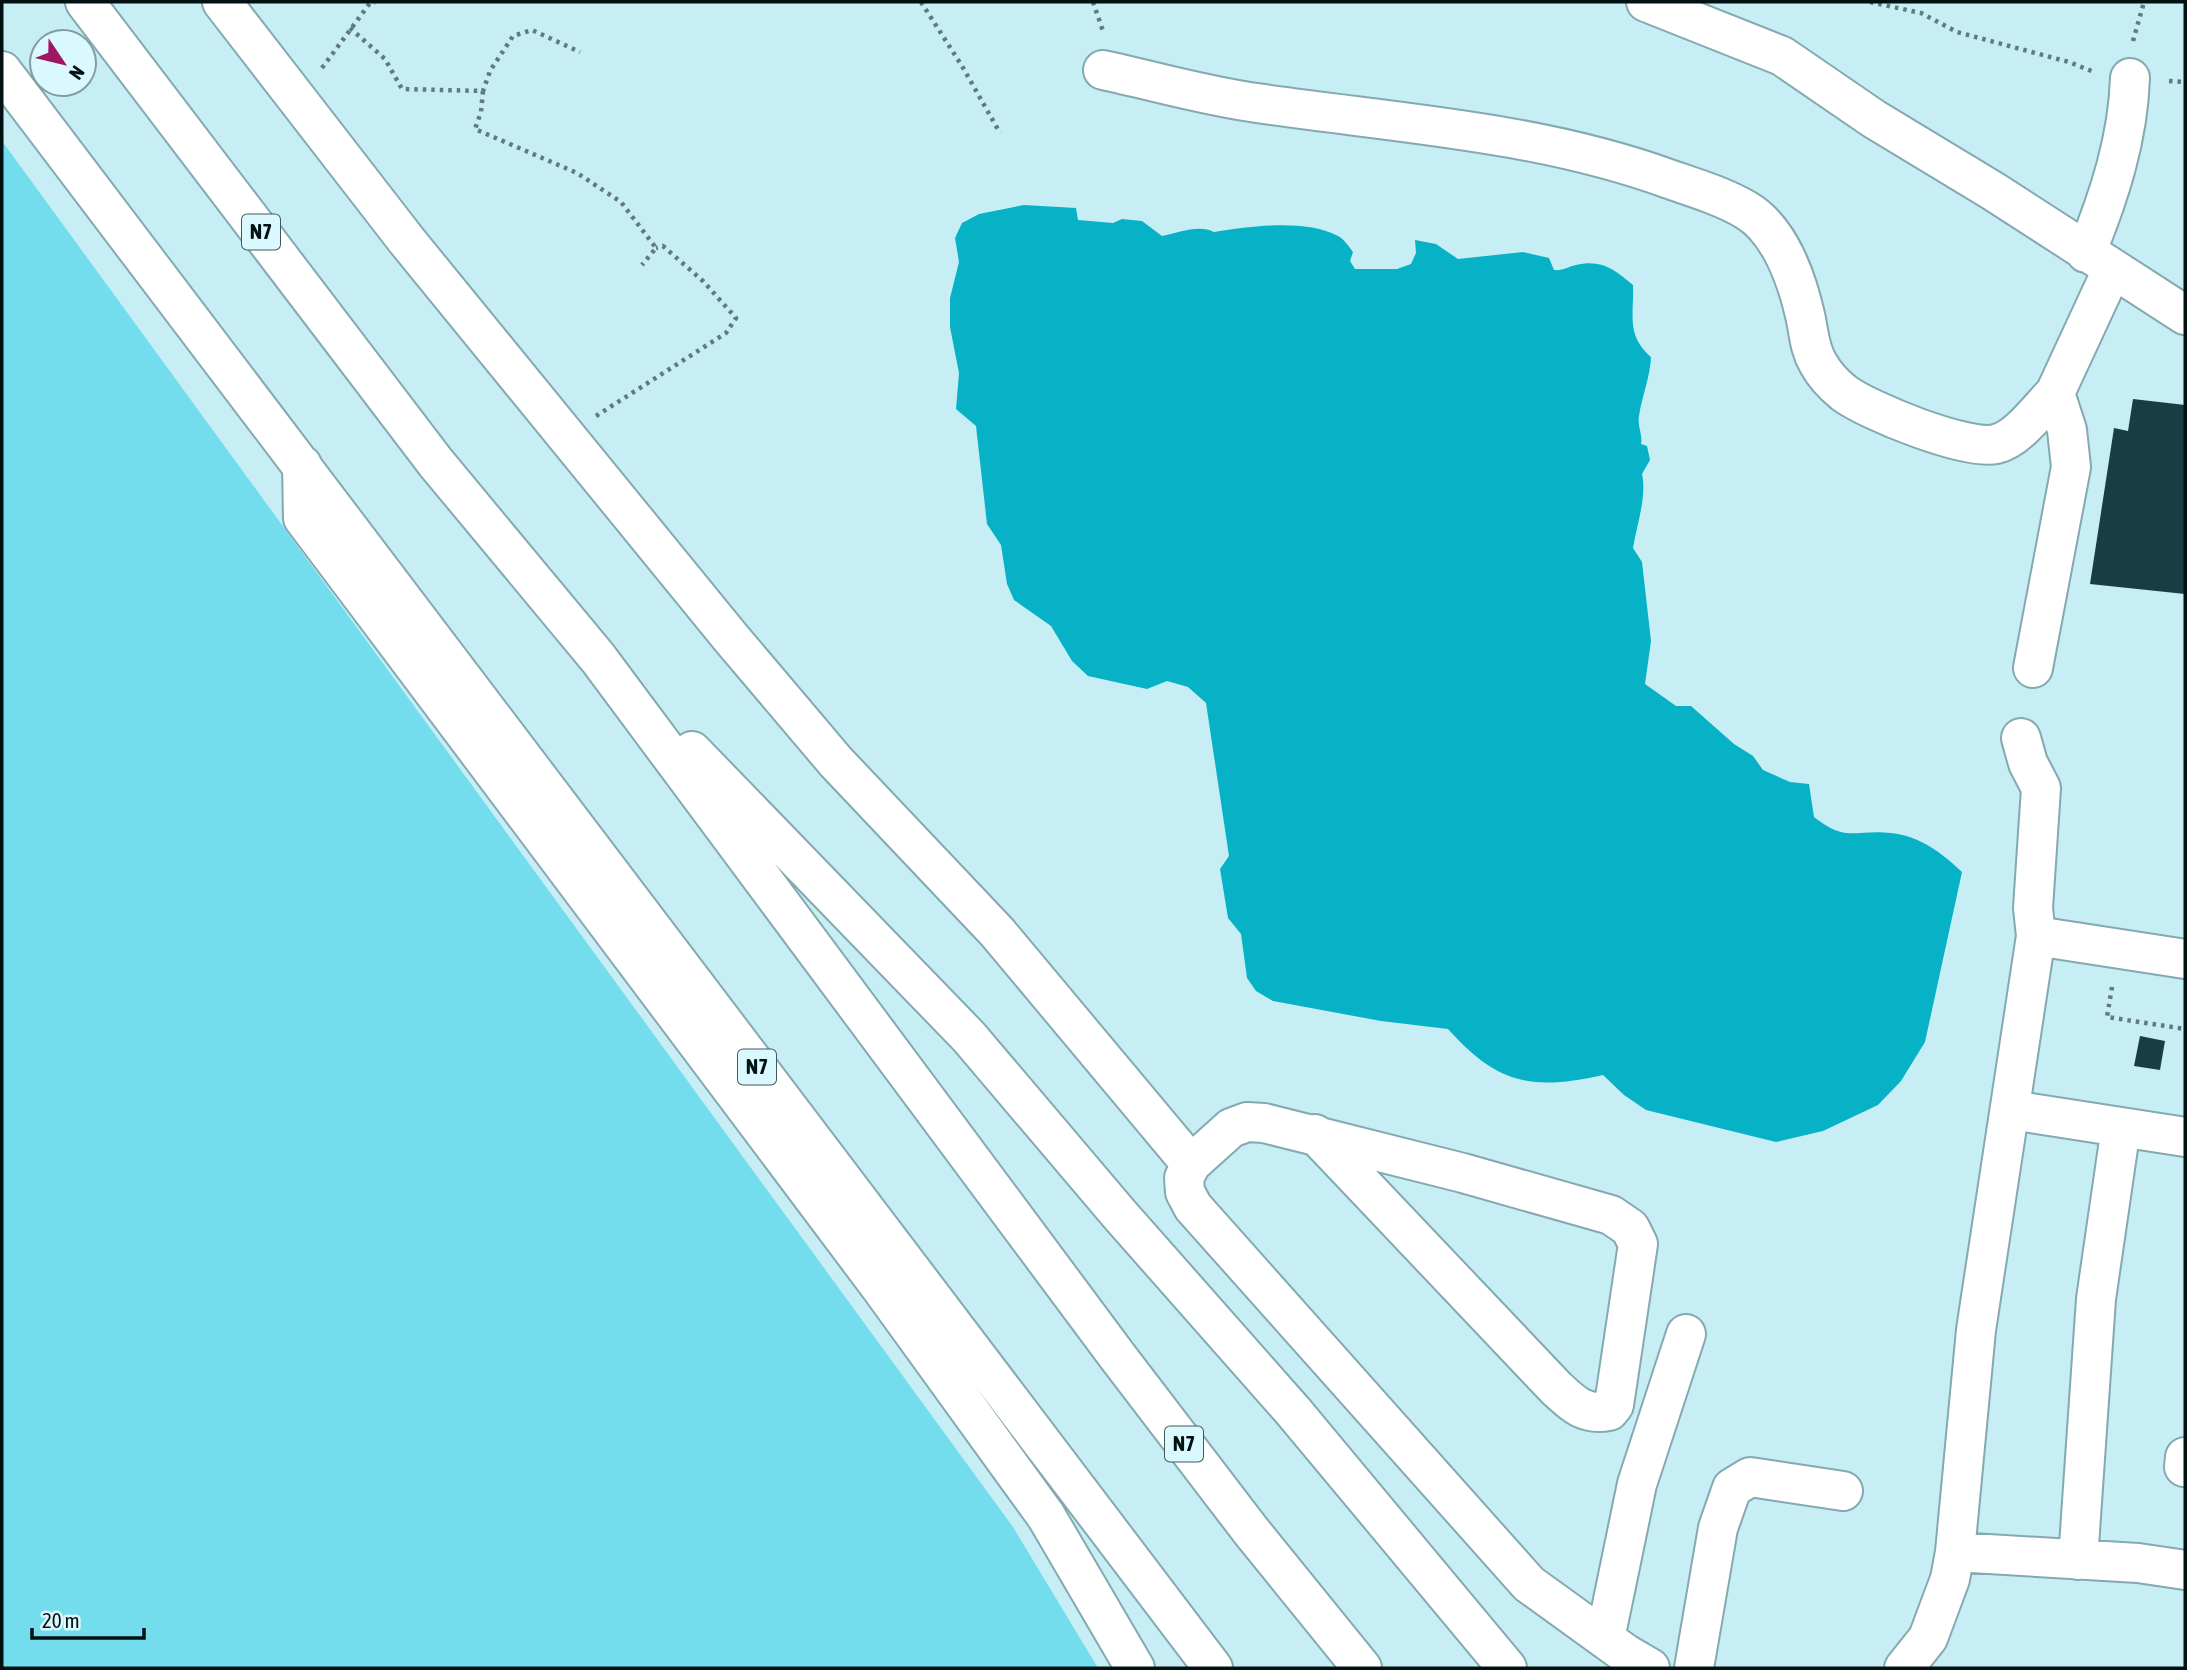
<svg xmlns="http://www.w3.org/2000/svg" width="2187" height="1670" font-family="'Asap Condensed',sans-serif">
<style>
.green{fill:#73ddee}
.water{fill:#07b2c6}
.building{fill:#193d42}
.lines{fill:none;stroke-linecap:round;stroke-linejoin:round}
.minor-casing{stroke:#84a9b0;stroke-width:42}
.highway-casing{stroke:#84a9b0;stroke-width:42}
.path{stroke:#607a7e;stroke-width:4.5;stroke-dasharray:3.5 5;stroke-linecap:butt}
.minor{stroke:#fff;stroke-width:38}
.highway{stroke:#fff;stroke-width:38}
.labels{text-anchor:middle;stroke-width:7;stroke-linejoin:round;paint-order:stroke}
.shield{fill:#daf9ff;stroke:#44575a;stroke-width:2}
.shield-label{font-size:21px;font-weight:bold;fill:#041113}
</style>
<rect width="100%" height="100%" fill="#c6eef4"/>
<path class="green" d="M2,141L1013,1527L1098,1668H2Z"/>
<path class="water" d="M1024,205L1076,208L1078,220L1113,223L1122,219L1142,221L1162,236C1178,233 1199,224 1214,232C1248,226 1307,219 1338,236C1344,239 1349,247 1353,252L1350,261L1355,269H1397L1411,264L1416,253L1415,240L1436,244L1458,259L1523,252L1549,258L1554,270C1563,271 1567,267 1576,265C1601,259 1614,269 1633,285C1634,316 1626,335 1651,357C1650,378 1642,396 1639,416C1637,426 1643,435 1641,444L1647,446L1650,460L1642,474C1647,496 1637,524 1633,548L1642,562L1651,641L1645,684L1676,706H1691L1734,744L1753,756L1763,770L1790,782L1809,784L1814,817C1847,843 1854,829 1891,833C1920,836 1942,853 1962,872L1925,1042L1901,1081L1878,1105L1823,1131L1776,1142L1646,1110L1624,1095L1603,1075C1532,1091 1497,1084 1448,1029L1381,1021L1273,1001L1256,991L1247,978L1241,934L1228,918L1220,869L1229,856L1206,703L1188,687L1167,681L1147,689L1088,676L1072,661L1051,626L1014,600L1007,584L1001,545L987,524L976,426L956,409L959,373L950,327V298L959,262L955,238L962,223L979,214Z"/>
<path class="building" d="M2133,399L2185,405V594L2090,584L2114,428L2128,431Z
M2140,1036L2165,1041L2160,1070L2134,1066Z"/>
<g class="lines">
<defs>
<path id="minor" d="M222,2L407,241L731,638L836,762L997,932L1191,1164
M1646,2L1782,56L1874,119L1993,191L2185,315
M1103,70C1154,81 1205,96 1257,103C1394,123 1537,131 1669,179C1695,188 1722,196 1746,210C1780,230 1797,280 1805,315C1809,332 1809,348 1818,363C1824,374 1834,385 1844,393C1868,411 1967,451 1996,444C2018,439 2039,409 2055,393
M2086,253C2109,197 2128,139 2130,78
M2033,668L2071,467L2067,430L2055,393L2112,270
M2021,738L2028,763L2041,788L2033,908L2036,936
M2011,1110L2185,1137
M1315,1134L1556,1388C1573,1404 1585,1416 1609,1411L1614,1405L1638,1244L1630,1228L1611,1215L1463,1173L1264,1123L1247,1122L1231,1128L1191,1164L1184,1178L1185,1192L1193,1207L1529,1584L1626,1654L1650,1668
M2184,1467L2185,1457
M1955,1552L2138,1563L2185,1570
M2078,1560L2096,1299L2121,1127
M1605,1639L1637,1484L1686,1334
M1694,1668L1718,1528L1732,1488L1750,1477L1843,1491
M1904,1668L1928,1638L1950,1579L1955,1552L1976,1330L2036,936L2185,959"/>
<path id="highway" d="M85,2L436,463L598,658L1118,1357L1251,1531L1362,1668
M2,71L1213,1668
M302,465L303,518L881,1288L1046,1516L1135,1668
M692,751L969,1037L1120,1215L1293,1411L1507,1668"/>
</defs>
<use href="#minor" class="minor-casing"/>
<use href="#highway" class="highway-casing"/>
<path class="path" d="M921,2L962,66L1000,133
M1093,2L1104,34
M1870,2L1921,13L1957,32L2069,62L2094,72
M350,28L385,59L402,89L483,91L490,71L513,36L532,30L580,52
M2133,41L2144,2
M322,68L370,3L375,2
M2169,81L2185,82
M483,91L481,112L475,129L577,173L621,202L656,248L642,265
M596,416L726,333L736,318L703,281L663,246L656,248
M2112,987L2107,1017L2185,1029"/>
<use href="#minor" class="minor"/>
<use href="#highway" class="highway"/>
</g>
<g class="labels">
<g class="shield">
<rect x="242" y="214.5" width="38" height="35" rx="5"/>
<rect x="738" y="1049.5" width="38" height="35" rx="5"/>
<rect x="1165" y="1426.5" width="38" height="35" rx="5"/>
</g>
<g class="shield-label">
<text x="261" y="239">N7</text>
<text x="757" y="1074">N7</text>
<text x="1184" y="1451">N7</text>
</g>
</g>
<rect width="2187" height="1670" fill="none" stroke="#041113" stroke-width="7"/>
<g transform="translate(63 63) rotate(125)"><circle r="33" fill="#daf9ff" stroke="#849ca1" stroke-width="2"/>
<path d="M0-5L12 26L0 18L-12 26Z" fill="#9f1663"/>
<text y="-10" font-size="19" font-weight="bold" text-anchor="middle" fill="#041113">N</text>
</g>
<path d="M32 1628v10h112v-10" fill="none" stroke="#041113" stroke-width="3.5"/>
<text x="42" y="1628" font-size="21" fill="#041113" stroke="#daf9ff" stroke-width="5" paint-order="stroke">20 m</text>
</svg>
